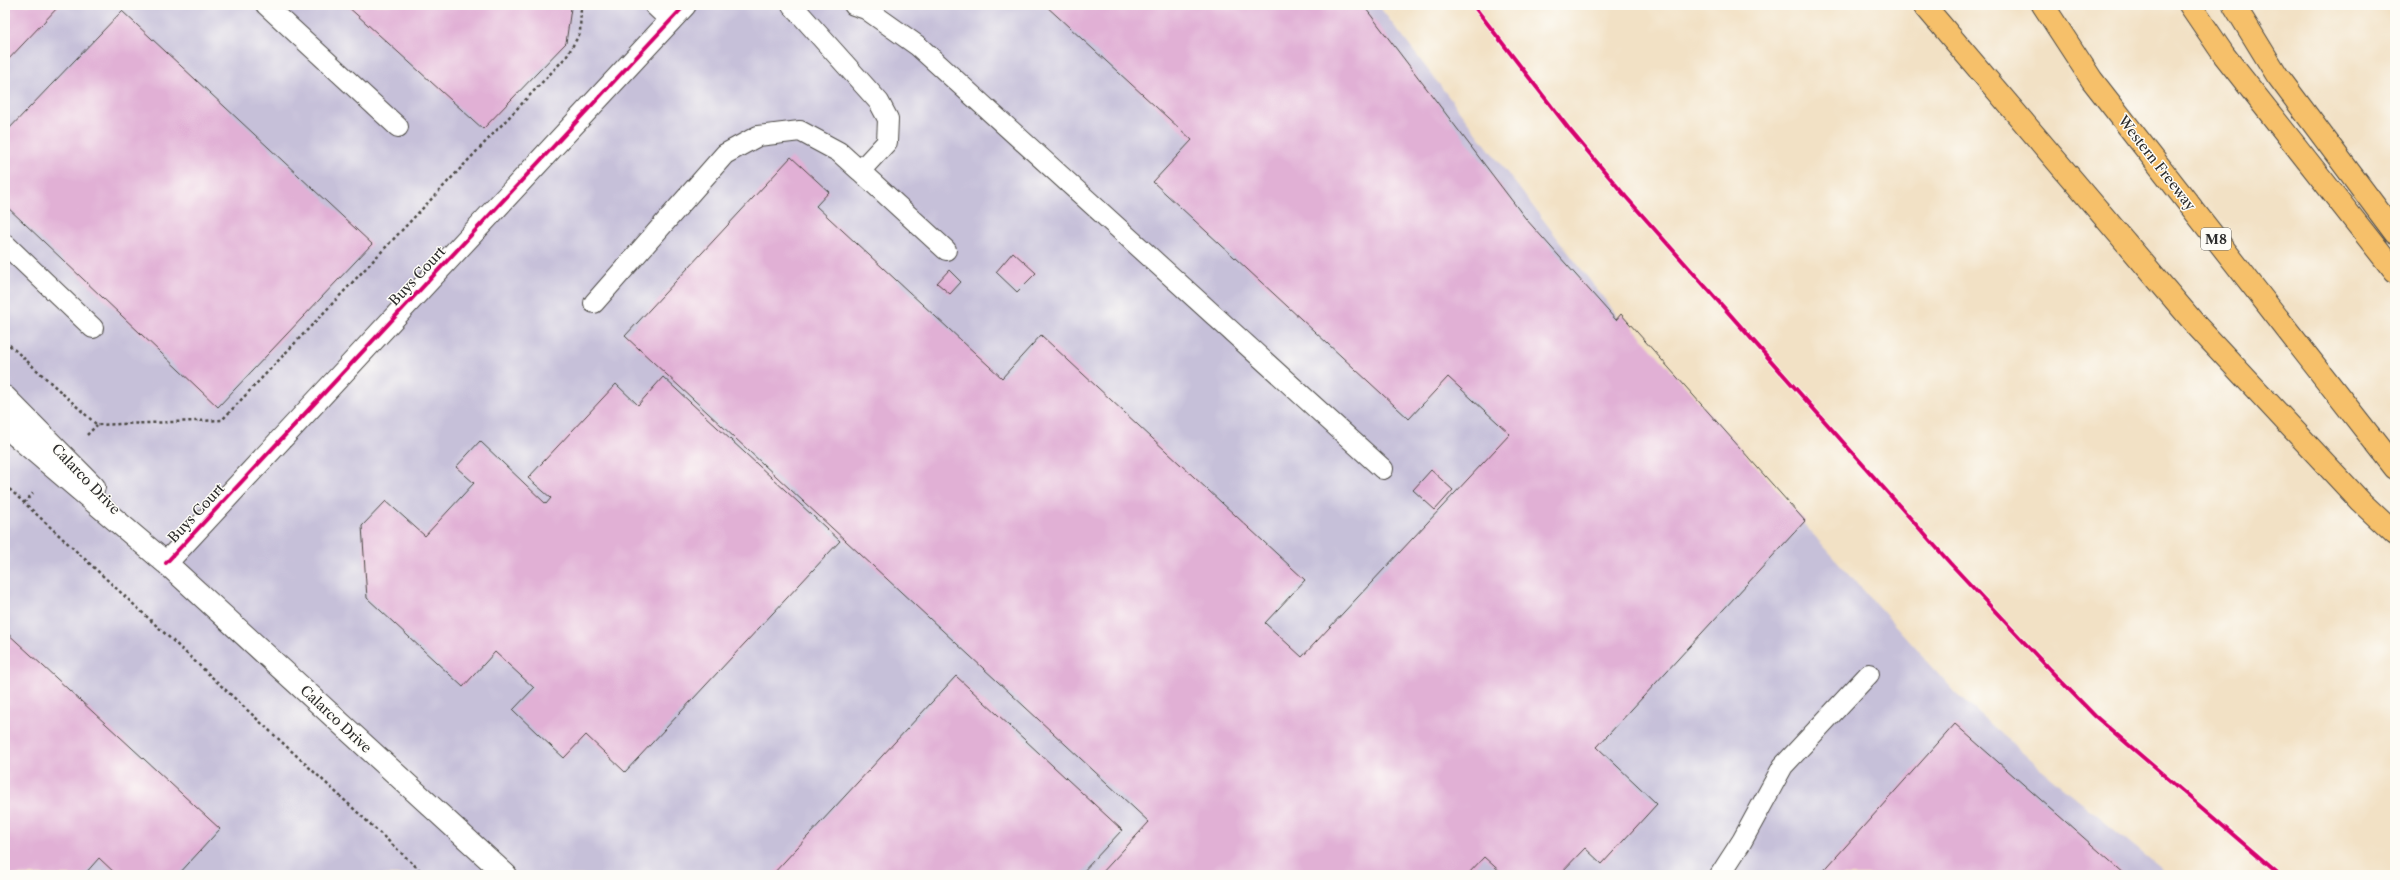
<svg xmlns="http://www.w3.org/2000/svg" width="2400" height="880" font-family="'Libre Caslon Text',serif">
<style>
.industrial{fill:#c6c0d9}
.building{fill:#e1b0d5}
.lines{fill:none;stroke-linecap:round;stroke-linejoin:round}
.lane-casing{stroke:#494642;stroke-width:22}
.street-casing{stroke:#494642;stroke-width:24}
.highway-casing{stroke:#494642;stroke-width:24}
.path{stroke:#494642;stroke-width:2.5;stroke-dasharray:3 3;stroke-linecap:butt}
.lane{stroke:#fff;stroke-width:20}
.street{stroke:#fff;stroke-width:22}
.highway{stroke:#f6c06b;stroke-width:22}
.cycleway-casing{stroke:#fdfcf7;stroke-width:6}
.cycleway{stroke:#d6006c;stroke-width:4}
.labels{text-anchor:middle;stroke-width:3;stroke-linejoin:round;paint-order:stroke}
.shield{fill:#fdfcf7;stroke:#6a6a68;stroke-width:1}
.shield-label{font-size:13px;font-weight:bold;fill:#2b2b2b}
.street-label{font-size:14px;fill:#2b2b2b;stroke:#fdfcf7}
</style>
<rect width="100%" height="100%" fill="#fdfcf7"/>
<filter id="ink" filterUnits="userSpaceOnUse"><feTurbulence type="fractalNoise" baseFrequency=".025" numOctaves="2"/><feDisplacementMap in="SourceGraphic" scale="8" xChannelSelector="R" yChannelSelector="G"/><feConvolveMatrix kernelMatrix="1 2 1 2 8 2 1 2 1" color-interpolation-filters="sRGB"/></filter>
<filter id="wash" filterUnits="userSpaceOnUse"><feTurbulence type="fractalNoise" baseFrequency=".012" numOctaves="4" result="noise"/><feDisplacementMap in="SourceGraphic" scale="16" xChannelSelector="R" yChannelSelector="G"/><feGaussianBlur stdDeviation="0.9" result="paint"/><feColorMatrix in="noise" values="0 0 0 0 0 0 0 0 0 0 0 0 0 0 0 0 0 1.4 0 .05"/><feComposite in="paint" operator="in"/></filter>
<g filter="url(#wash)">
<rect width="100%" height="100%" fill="#f2e1c5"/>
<path class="industrial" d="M5,5H1378L1622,322L1956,693L2043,771L2169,875H5Z"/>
<g id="blocks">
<path class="building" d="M5,5H60L5,63Z
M346,5H568L571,8L566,43L483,129Z
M1045,5H1363L1526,219L1616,320L1621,314L1805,521L1597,747L1657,804L1602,864L1585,848L1559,875H1504L1484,857L1467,875H1100L1149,822L625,336L791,157L829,192L816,206L1002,378L1041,335L1305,580L1265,623L1302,657L1510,434L1448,377L1409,419L1153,182L1192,140Z
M122,11L372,244L218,407L5,205V133Z
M1013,252L1036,273L1017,292L996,272Z
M949,270L961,282L950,294L937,283Z
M663,377L840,541L625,772L586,735L564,758L539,735L513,710L534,688L495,652L463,687L367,598L362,526L386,501L425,536L474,483L456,467L480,441L546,504L551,498L528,478L616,384L638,405Z
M1431,470L1453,490L1435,510L1413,490Z
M5,631L220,829L178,875H117L99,858L84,875H5Z
M956,676L1122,830L1080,875H772Z
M1955,724L2126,875H1820Z"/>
</g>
</g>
<g filter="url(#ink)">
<use href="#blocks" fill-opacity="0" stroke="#494642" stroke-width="1"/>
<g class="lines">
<defs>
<path id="lane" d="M266,5L398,127
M654,5L671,21
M792,5L879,102L888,119L887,142L860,171L946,250
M854,5L866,9L918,46L1383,469
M5,244L93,328
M594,303L725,154L758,136L800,131L839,152L860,171
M1720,875L1742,841L1783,766L1869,674"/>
<path id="street" d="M5,397L94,487
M5,426L166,563L506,875
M166,563L685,5"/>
<path id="highway" d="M1924,5L2196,325L2361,502L2395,534
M2043,5L2092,80L2395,468
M2190,5L2224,55L2395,272
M2234,5L2277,75L2395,233"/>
</defs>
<use href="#lane" class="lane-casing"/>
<use href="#street" class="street-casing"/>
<use href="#highway" class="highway-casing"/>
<path class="path" d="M5,341L97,425L222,420L567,56L580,33L581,5
M87,435L97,425
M5,485L425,875
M24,503L33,493"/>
<use href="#lane" class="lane"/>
<use href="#street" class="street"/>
<use href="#highway" class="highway"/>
<defs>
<path id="cycleway" d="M1473,5L1569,129L1626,197L1950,563L2050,670L2095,716L2280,875
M166,563L685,5"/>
</defs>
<use href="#cycleway" class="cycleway-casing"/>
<use href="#cycleway" class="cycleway"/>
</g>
</g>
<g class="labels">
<rect class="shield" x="2201" y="228" width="30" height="22" rx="3"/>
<g class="shield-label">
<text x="2216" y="244">M8</text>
</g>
<g class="street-label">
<text transform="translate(2157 163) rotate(52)" y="5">Western Freeway</text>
<text transform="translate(417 276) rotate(-47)" y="5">Buys Court</text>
<text transform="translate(86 479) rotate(46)" y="5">Calarco Drive</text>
<text transform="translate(196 513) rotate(-47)" y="5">Buys Court</text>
<text transform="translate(336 719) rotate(43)" y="5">Calarco Drive</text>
</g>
</g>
<rect width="2400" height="880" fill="none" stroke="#fdfcf7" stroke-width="20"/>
</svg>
